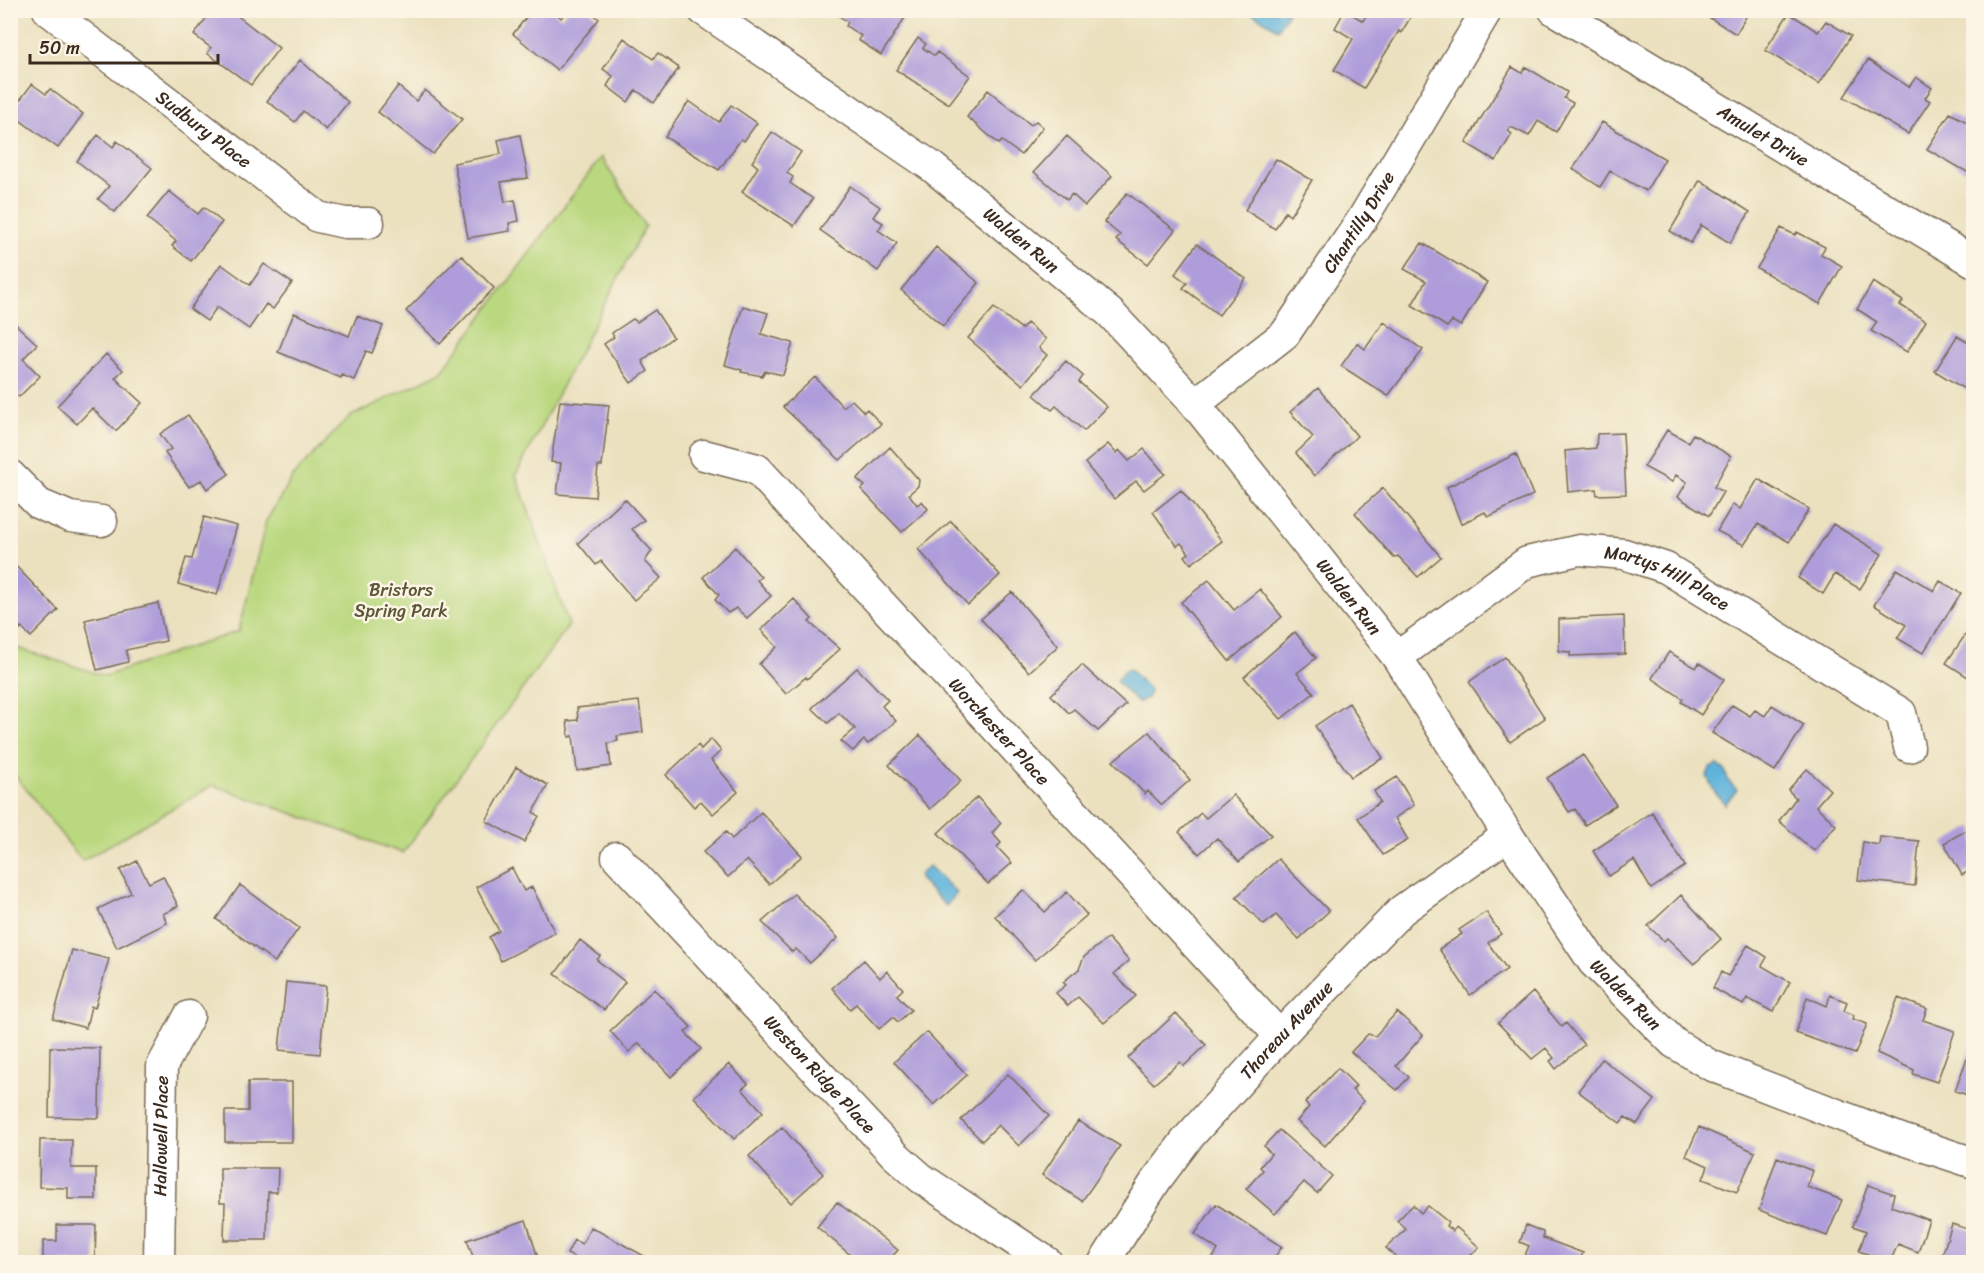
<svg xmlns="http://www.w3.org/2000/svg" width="1984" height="1273" font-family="Sriracha,sans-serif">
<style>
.green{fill:#bad87f;stroke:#7a814e;stroke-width:1.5}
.water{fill:#5fb3db;stroke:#4d6e7c;stroke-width:1.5}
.building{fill:#ae9dda}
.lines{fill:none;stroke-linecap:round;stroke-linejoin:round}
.street-casing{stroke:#796a56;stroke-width:33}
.street{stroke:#fff;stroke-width:30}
.labels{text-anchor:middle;stroke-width:5;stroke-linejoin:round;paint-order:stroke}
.street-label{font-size:18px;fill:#3b2a1e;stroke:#fcf5e5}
.park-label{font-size:18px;fill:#5b5636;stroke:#fcf5e5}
</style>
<rect width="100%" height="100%" fill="#fcf5e5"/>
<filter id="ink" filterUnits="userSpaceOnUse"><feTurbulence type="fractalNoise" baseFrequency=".0167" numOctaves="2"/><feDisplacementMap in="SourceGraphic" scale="12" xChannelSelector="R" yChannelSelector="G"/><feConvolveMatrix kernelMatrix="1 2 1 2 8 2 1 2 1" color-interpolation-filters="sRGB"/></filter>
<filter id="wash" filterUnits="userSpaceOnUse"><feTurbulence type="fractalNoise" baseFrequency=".008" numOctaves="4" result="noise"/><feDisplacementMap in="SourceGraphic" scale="24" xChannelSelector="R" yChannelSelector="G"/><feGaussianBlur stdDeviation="1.35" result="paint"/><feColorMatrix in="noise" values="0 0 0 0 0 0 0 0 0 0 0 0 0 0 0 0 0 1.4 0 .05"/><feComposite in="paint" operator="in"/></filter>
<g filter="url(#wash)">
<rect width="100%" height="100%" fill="#ebe1bf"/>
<path class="green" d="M601,157L645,226L516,475L569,625L403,853L213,785L82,861L11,770V646L105,676L239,631L266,521L294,475L349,417L441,372Z"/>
<path class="water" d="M1248,11H1289L1278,29Z
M1130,669L1150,691L1148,697L1138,703L1116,681L1124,671Z
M1718,765L1725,770L1728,781L1737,790L1725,804L1714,791L1707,776L1710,768Z
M929,866L957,893L946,906L919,879V875Z"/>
<g id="blocks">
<path class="building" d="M212,10H230L279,48L251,85L207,53L211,48L194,35Z
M532,10H552L561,18L568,10H589L599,19L557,70L513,34Z
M830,10H889L896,15L899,11L906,16L881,55L858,40L861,36L846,26L848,22Z
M1345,10L1363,21L1369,10H1415L1401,33L1399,31L1364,88L1334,70L1353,39L1335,28Z
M1697,10H1750L1736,34Z
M1789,13L1818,32L1826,21L1851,36L1819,84L1765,50Z
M624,38L653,59L658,53L679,68L654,103L636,90L628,102L607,86L613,76L603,69Z
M918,38L926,44L923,48L935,56L937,52L970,76L949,104L896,70Z
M300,60L348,102L326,130L303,111L295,122L267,101Z
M1868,60L1909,87L1916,77L1932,88L1925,98L1930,101L1908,134L1844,97Z
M1512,67L1522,73L1526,67L1567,92L1564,98L1573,103L1556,132L1538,121L1529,136L1511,127L1508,131L1512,134L1496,161L1466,143Z
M32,84L46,94L50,89L83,114L58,148L10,113Z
M398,86L416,101L425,90L462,119L433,154L378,112Z
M988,90L1031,125L1036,121L1043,127L1021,155L1002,141L999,144L967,117Z
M689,101L719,122L731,105L757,123L744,141L741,139L719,170L665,137Z
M1950,113L1974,126V176L1927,149Z
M1602,122L1665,159L1646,191L1610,171L1600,187L1573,169Z
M772,132L801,152L787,173L793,177L790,183L813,199L794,226L742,192L758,167L752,162Z
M98,135L113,147L117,141L152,168L115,212L98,199L109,186L77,161Z
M520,135L528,178L501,182L505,202L515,200L519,221L509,223L510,231L468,238L454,163L501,154L498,140Z
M1067,136L1112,176L1085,206L1072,194L1067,200L1034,172Z
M1276,159L1312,180L1290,216L1285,212L1275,229L1245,210Z
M1700,180L1750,212L1730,243L1701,225L1691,243L1670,231Z
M850,186L880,207L873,217L883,223L878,230L897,243L878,271L820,230Z
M169,191L198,214L204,207L222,222L191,261L172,246L176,241L147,218Z
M1127,193L1175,230L1148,264L1116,240L1120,235L1104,222Z
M1781,228L1795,235L1797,232L1825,247L1821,254L1842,266L1820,304L1757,268Z
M1422,243L1487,282L1461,326L1452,321L1447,327L1412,305L1426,281L1404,269Z
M1197,244L1246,279L1219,315L1183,288L1187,283L1175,274Z
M936,247L979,283L943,326L901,290Z
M461,255L494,288L440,344L406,311Z
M221,264L250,285L264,264L292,283L273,309L266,304L249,329L217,307L207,321L190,309Z
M1873,282L1903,301L1900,305L1926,321L1907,352L1871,331L1877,322L1857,309Z
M743,306L768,313L761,334L793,343L783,375L765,371L762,376L741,372L742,370L725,365Z
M994,308L1022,329L1027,323L1046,339L1039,348L1047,355L1023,385L968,338Z
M655,310L673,337L642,361L648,371L631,383L604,344L614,337L612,333L633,319L637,322Z
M294,313L349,336L357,316L383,326L372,353L366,351L354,380L342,375L341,378L278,352Z
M10,319L37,344L23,359L40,376L19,397L10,389Z
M1384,322L1423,350L1388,396L1341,366L1357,343L1365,349Z
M1957,336L1974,346V395L1935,371Z
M106,354L123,370L115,378L142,403L116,431L92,408L77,424L57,406Z
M1066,361L1083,376L1079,382L1107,407L1084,431L1056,406L1052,410L1034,395Z
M815,377L843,407L852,400L864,412L867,409L881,424L840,460L783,407Z
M1318,388L1357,436L1314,476L1296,453L1313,437L1290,412Z
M560,401L609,405L602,466H598L595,497L557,494L561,463L551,462Z
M188,415L229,474L207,489L201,480L189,487L165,453L171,449L160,434Z
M1667,430L1688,442L1693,434L1731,456L1714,487L1723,492L1709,516L1678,497L1687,482L1676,475L1672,482L1644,467Z
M1623,433L1626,494L1597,495L1596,489L1568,492L1565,451L1596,448L1597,434Z
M1108,444L1116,453L1119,450L1129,461L1144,449L1165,474L1144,490L1136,481L1114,499L1085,463Z
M890,447L919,480L918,486L909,494L917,505L922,501L928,509L902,532L861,489L865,486L857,479Z
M1516,454L1533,495L1488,517L1485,512L1461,524L1447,487Z
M1758,479L1809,509L1789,542L1758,524L1744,545L1717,531L1733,504L1740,509Z
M1383,488L1441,557L1418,577L1398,556L1394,558L1355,513Z
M1181,490L1222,541L1191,564L1185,556L1189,553L1181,543L1177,546L1153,512Z
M625,499L644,520L632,529L652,551L645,561L661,578L634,600L601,561L596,565L578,543Z
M204,517L237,526L217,595L178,584L186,558L192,559Z
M951,521L1000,575L968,605L918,549Z
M1833,524L1882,554L1860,589L1835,574L1823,594L1798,578Z
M735,547L761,577L757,580L771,596L747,618L736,608L728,613L715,600L719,595L703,577Z
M10,560L58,610L31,637L21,627L18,631L10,623Z
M1897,569L1934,591L1940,581L1961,593L1923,653L1897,638L1906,625L1874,605Z
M1209,580L1234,610L1260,589L1282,617L1229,661L1181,602Z
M1012,592L1058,646L1029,672L981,619Z
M794,599L812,619L809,622L840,649L807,679L806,677L786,694L759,664L777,647L761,630Z
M158,603L166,641L126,650L128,662L97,670L85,620Z
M1624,616L1625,654L1570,656V652L1559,651V619Z
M1968,631L1974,635V681L1946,663Z
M1295,632L1316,658L1297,673L1314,693L1281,719L1244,677Z
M1669,652L1696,668L1699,663L1724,679L1701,715L1681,702L1683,699L1652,678Z
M1505,657L1545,718L1510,742L1469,682Z
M1082,665L1126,705L1098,731L1074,709L1069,713L1051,695Z
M857,668L888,700L882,706L896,721L868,744L864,740L853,751L841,741L855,729L839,713L828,723L812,708Z
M639,701L643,732L617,736L618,741L608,743L611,766L577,771L573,736L569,737L567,721L578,720L577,708Z
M1349,703L1383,758L1351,777L1315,726Z
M1732,705L1750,716L1755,710L1765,716L1772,705L1804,725L1775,771L1712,733Z
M1149,732L1190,780L1162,805L1148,791L1145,794L1113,761Z
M920,735L961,781L930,809L889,765Z
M711,739L721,751L711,760L738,792L713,814L701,801L694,807L666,775L698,745L701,749Z
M1583,755L1616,805L1585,825L1575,809L1569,812L1547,778Z
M516,767L548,785L533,812L539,816L524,842L486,821Z
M1807,769L1830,790L1816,806L1836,825L1814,851L1779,821L1796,798L1788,790Z
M1397,777L1414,805L1395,818L1408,840L1383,855L1358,818L1380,802L1374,791Z
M1233,795L1271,835L1239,862L1217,838L1199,854L1179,832L1201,813L1206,818Z
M977,797L1001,823L992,833L1001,843L997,847L1012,863L988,884L938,833Z
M761,812L802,856L769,884L747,860L728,877L703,852L726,832L732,839Z
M1652,812L1685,866L1651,889L1634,860L1609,876L1593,851Z
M1974,826V868L1962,875L1944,843Z
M1880,837L1919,841L1915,886L1858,880L1863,842L1879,845Z
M1278,859L1329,911L1299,939L1276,915L1264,925L1236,897Z
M137,861L149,883L163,876L178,906L163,914L167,923L117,948L98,909L131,893L120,870Z
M512,868L524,891L532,887L555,933L501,961L489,937L499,931L476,887Z
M240,885L299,928L275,962L216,919Z
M1023,890L1045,912L1067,892L1087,915L1035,960L995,916Z
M794,894L838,938L810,963L796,949L792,952L762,922Z
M1681,895L1721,939L1694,964L1667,938L1664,941L1648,926Z
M1486,912L1501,934L1488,943L1507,969L1470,995L1439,949L1462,934L1459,930Z
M1108,938L1129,961L1114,974L1136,996L1104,1023L1078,997L1068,1006L1056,993L1066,985L1063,982L1079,969L1084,957Z
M580,940L600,956L597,960L625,982L604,1010L555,974Z
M1748,945L1767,957L1762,966L1790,982L1773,1012L1747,998L1743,1005L1713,988L1721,972L1728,976Z
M72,950L109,959L95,1008L91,1006L86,1028L53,1019Z
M864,960L880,978L887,971L903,989L897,995L911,1010L898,1022L893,1017L879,1029L856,1004L850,1009L832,988Z
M286,982L326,986L320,1054L279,1050Z
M654,989L691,1027L685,1032L701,1049L671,1077L639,1043L629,1052L610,1031Z
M1533,992L1562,1027L1566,1023L1584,1045L1556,1069L1550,1061L1554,1058L1546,1048L1532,1059L1498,1023Z
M1830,995L1847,1002L1844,1011L1854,1015L1853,1019L1867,1024L1855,1054L1796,1033L1807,997L1827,1006Z
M1898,998L1927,1009L1923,1020L1955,1031L1937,1082L1913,1074L1914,1070L1877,1053Z
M1397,1012L1423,1035L1396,1066L1409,1077L1397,1090L1351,1052L1368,1034L1375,1036Z
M1176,1013L1206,1045L1184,1066L1180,1062L1154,1084L1128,1058Z
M927,1032L967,1075L934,1105L894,1062Z
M50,1047L100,1048L99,1118L49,1117Z
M1971,1047L1974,1048V1097L1955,1091Z
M1602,1059L1655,1100L1637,1124L1625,1117L1620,1123L1578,1091Z
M729,1064L748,1084L742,1089L763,1112L734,1139L694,1097Z
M1338,1068L1356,1086L1352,1090L1364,1101L1325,1146L1297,1121L1309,1107L1305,1103Z
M1008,1074L1049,1116L1019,1146L998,1125L982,1141L961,1120Z
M248,1082H292V1142H225V1111H248Z
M1078,1121L1120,1146L1082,1201L1042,1175Z
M782,1127L823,1174L791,1203L749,1156Z
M1699,1127L1755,1152L1737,1192L1703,1179L1708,1166L1686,1156Z
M1279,1130L1332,1176L1317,1193L1304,1182L1275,1214L1246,1189L1263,1170L1260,1167L1271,1154L1264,1146Z
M40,1140H72L71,1168H96V1199H68V1188L39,1187Z
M1777,1157L1813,1171L1807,1187L1842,1200L1827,1236L1759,1210Z
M220,1168H278L277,1192H268L267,1240H224L225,1203H220Z
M1868,1185L1894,1194L1891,1206L1929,1220L1918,1252L1898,1244L1890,1262L1859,1251L1866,1231L1853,1226Z
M837,1202L898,1250L887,1262H859L817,1227Z
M1216,1204L1282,1247L1271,1262H1210L1218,1250L1195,1234Z
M1413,1205L1421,1213L1428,1206L1448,1222L1446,1226L1453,1231L1456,1227L1479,1247L1464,1262H1402L1386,1248L1406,1229L1397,1221Z
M526,1220L539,1261L475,1262L467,1240Z
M1952,1224L1974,1231V1262H1940Z
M57,1225H96L95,1262H43V1241H57Z
M1526,1225L1543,1232V1238L1583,1253L1579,1262H1522L1529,1246L1520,1242Z
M591,1227L648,1258L646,1262H583L567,1254L574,1240L582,1244Z"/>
</g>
</g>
<g filter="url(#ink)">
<use href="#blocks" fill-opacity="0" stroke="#796a56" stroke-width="1.5"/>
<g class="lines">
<defs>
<g id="street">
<path id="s1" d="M48,10L318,217L345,223H369"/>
<path id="s2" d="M703,10L931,166L1110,313L1195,404L1397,657L1508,835L1593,962L1674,1043L1710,1065L1901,1139L1974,1163"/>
<path id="s3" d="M1554,10L1974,262"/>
<path id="s4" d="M1195,404L1285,334L1363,218L1487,10"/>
<path id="s5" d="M704,455L757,469L1280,1036"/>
<path d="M10,475L39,504L70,517L102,521"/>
<path id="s6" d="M1397,657L1527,562L1579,550L1624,554L1666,568L1901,713L1909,747"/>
<path id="s7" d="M617,857L895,1155L921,1178L1047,1262"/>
<path id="s8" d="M159,1262L162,1066L189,1016"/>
<path id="s9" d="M1104,1262L1157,1179L1187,1139L1293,1022L1402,910L1508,835"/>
</g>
</defs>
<use href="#street" class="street-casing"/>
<use href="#street" class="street"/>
</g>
</g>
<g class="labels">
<g class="street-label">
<text dy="6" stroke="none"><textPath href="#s1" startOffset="196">Sudbury Place</textPath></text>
<text dy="6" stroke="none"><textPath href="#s3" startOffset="244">Amulet Drive</textPath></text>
<text dy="6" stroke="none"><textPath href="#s4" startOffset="248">Chantilly Drive</textPath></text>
<text dy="6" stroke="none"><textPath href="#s2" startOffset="393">Walden Run</textPath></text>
<text dy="6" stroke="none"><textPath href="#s6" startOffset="308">Martys Hill Place</textPath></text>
<text dy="6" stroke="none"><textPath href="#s2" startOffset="879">Walden Run</textPath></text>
<text dy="6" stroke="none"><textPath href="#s5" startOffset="412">Worchester Place</textPath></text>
<text dy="6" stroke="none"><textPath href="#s2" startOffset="1365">Walden Run</textPath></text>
<text dy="6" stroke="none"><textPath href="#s9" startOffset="296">Thoreau Avenue</textPath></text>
<text dy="6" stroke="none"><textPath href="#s7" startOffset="297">Weston Ridge Place</textPath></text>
<text dy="6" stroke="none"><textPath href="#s8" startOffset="126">Hallowell Place</textPath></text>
</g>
<g class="park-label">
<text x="401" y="596">Bristors<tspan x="401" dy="21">Spring Park</tspan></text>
</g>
</g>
<rect width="1984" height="1273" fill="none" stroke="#fcf5e5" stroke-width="36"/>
<path d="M30 54v9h188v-9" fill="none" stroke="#3b2a1e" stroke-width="3"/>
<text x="39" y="54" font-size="18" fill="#3b2a1e" stroke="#fcf5e5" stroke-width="4.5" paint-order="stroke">50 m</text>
</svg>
